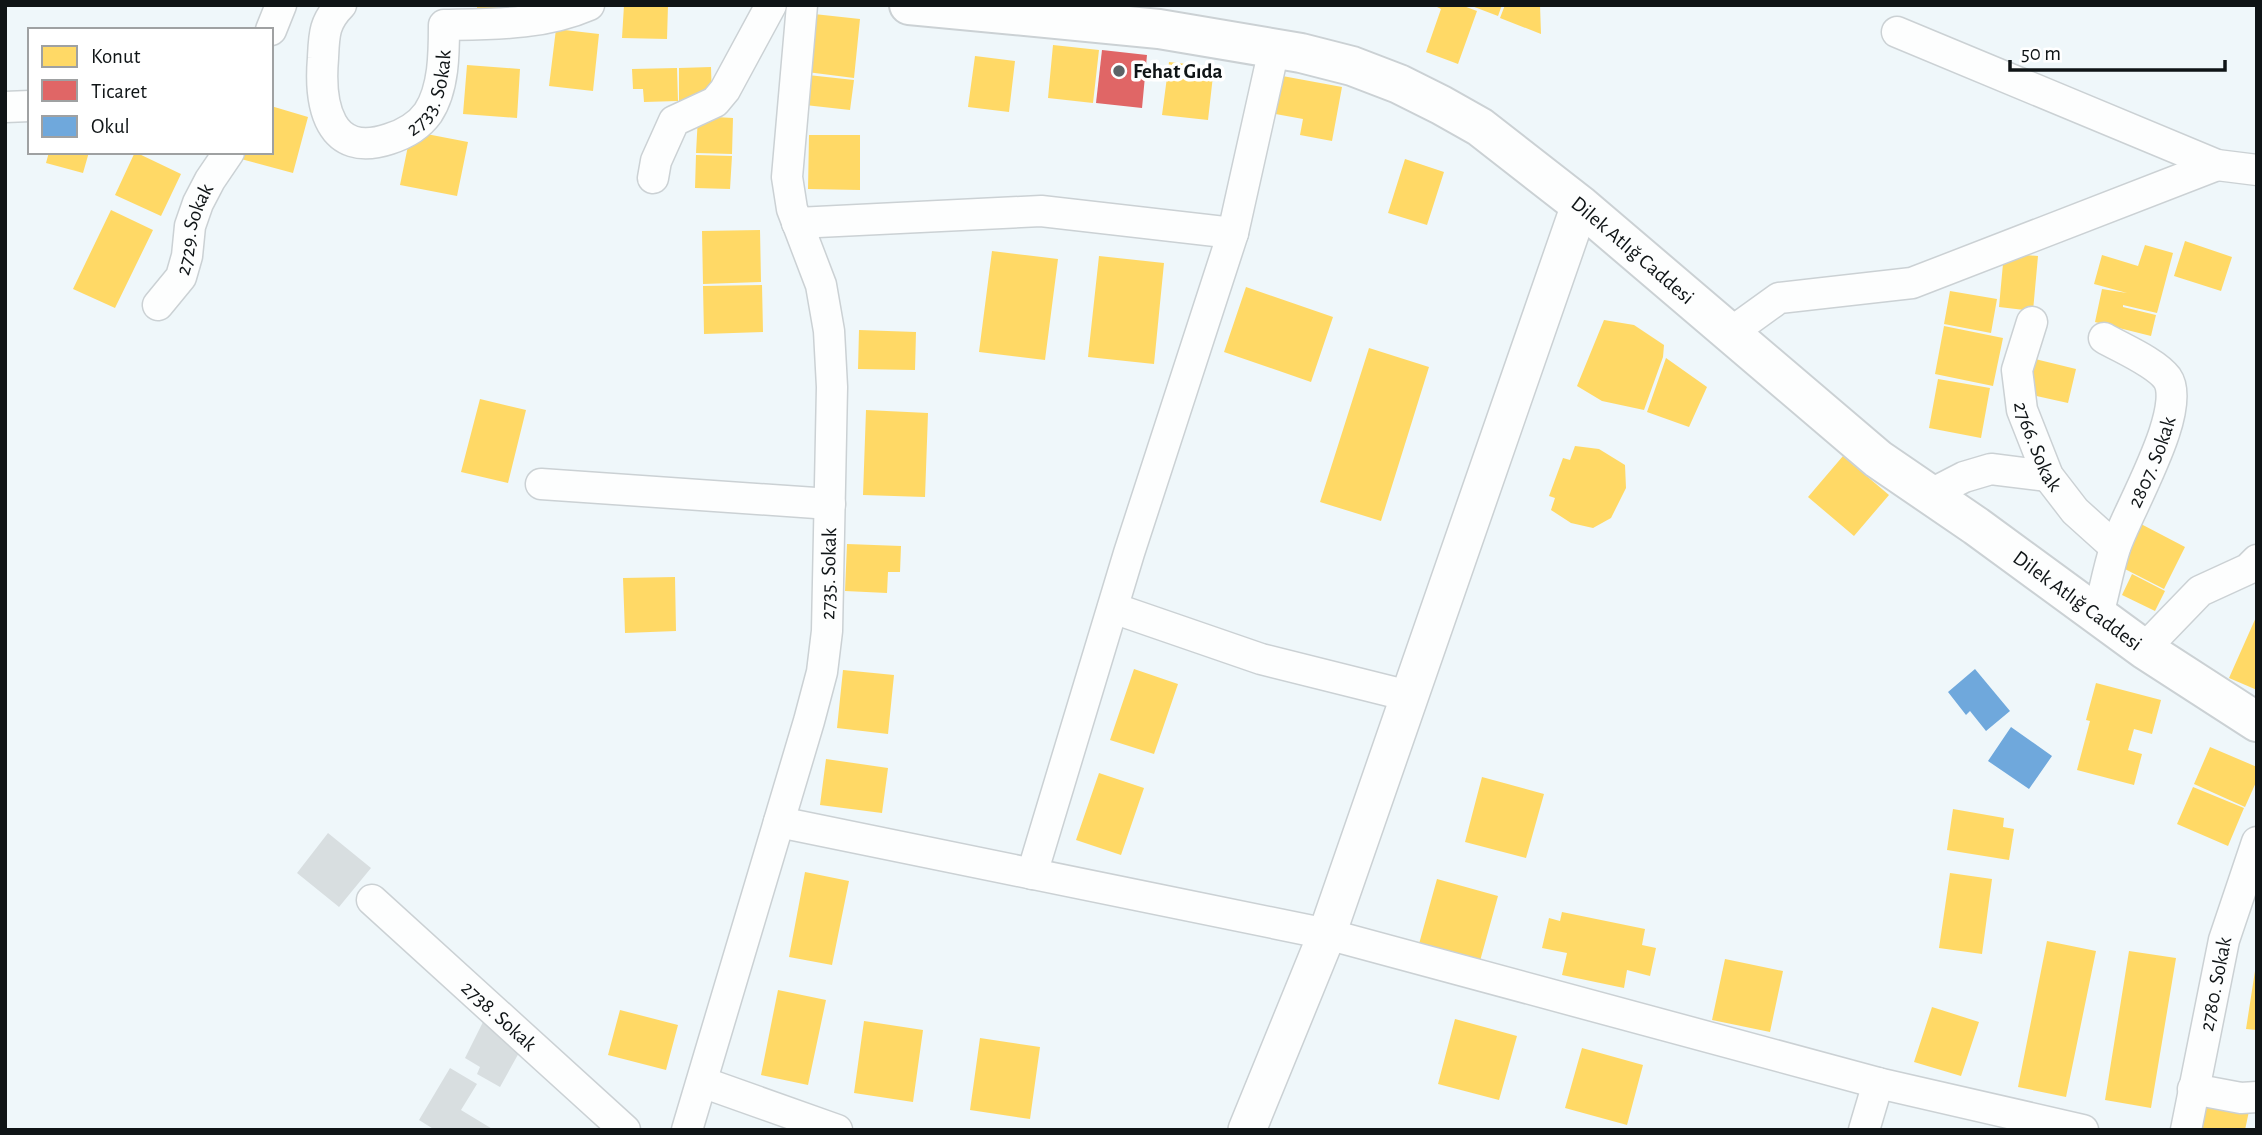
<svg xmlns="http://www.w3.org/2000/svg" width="2262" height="1135" font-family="'Alegreya Sans',sans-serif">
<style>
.homes{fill:#ffd966}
.shops{fill:#e06666}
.schools{fill:#6fa8dc}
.building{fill:#d8dee0}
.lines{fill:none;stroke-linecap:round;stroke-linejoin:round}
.minor-casing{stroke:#cbd1d4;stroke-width:33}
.tertiary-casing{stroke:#cbd1d4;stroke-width:40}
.secondary-casing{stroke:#cbd1d4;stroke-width:42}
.minor{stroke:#fdfefe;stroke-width:30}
.tertiary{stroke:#fdfefe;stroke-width:37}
.secondary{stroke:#fdfefe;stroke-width:38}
.poi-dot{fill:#5d6366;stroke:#fff;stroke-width:2.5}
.labels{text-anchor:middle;stroke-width:7;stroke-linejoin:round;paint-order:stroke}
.poi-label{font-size:21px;font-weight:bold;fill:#0f1416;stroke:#fff;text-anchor:start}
.street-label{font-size:21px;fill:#0f1416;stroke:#fff}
</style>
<rect width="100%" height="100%" fill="#eff7fa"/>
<path class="homes" d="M477,5H519V8L477,10Z
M624,5H668L667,39L622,38Z
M1433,5H1461L1477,11L1458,64L1426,52L1441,9Z
M1469,5H1502L1498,16Z
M1505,5H1540L1541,34L1500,18Z
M814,14L860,19L854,78L807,72Z
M556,29L599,34L593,91L549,86Z
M1053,45L1099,50L1093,103L1048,98Z
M975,56L1015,61L1009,112L968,107Z
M1169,62L1214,67L1208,120L1162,115Z
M467,65L520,69L517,118L463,114Z
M711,67L712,100L679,101V68Z
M677,68L678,101L644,102L643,89H633L632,69Z
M808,75L854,80L850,110L805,105Z
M1277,75L1342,87L1332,141L1300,135L1303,119L1270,113Z
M271,106L308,117L293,173L241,159L243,152H271Z
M698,116L733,118L732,154L696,153Z
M411,131L468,142L457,196L400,185Z
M809,135H860V190L808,189Z
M49,152H89L83,173L46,163Z
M135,152L181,174L161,216L115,195Z
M696,155L732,156L730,189L695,188Z
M1405,159L1444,172L1427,225L1388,213Z
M111,210L153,230L115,308L73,289Z
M760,230L761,282L703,284L702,231Z
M2185,241L2232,257L2221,291L2174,276Z
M2145,245L2173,253L2157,313L2123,305V307L2156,315L2151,336L2095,322L2102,289L2127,293L2094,284L2102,255L2138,266Z
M992,251L1058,259L1045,360L979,352Z
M2004,253L2038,256L2033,311L1999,307Z
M1099,256L1164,263L1154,364L1088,357Z
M762,285L763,332L704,334L703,286Z
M1246,287L1333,317L1311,382L1224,352Z
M1950,291L1997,299L1991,333L1944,324Z
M1604,320L1634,325L1664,345L1663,357L1644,410L1602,401L1577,386Z
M1944,326L2003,338L1993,386L1935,374Z
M859,330L916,332L915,370L858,369Z
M1369,348L1429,367L1381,521L1320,502Z
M1666,358L1707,387L1689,427L1647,412Z
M2031,358L2076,369L2068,403L2023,393Z
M1938,379L1990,388L1981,438L1929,428Z
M480,399L526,410L508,483L461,472Z
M866,410L928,413L925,497L863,495Z
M1575,446L1599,449L1625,465L1626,488L1611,518L1593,528L1571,523L1551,510L1555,498L1549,496L1563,458L1570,460Z
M1843,456L1889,495L1854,536L1808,497Z
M2141,524L2185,547L2164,589L2119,566Z
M847,544L901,546L900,572H888L887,593L845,591Z
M2132,574L2165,591L2155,611L2122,595Z
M675,577L676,631L625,633L623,578Z
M2257,615V690L2229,678Z
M1134,669L1178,684L1154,754L1110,740Z
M843,670L894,675L888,734L837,728Z
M2096,683L2161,700L2152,734L2134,729L2128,750L2142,754L2134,785L2077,770L2090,721L2086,720Z
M2210,747L2257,767V780L2245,807L2194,784Z
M826,759L888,768L882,813L820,805Z
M1099,773L1144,788L1121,855L1076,840Z
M1482,777L1544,794L1526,858L1465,842Z
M2193,787L2244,808L2228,846L2177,824Z
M1953,809L2004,818L2003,827L2014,829L2009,860L1947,850Z
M805,872L849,881L832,965L789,957Z
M1950,873L1992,879L1982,954L1939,948Z
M1437,879L1498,896L1480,961L1419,944Z
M1562,912L1645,929L1642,945L1656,948L1650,976L1627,970L1624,988L1562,975L1567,953L1542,948L1549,918L1560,921Z
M2047,941L2096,951L2066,1097L2018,1087Z
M2129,951L2176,958L2151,1108L2105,1100Z
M1725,959L1783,971L1770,1032L1712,1020Z
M2255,971H2257V1030L2246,1029Z
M778,990L826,1000L808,1085L761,1075Z
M1932,1007L1979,1022L1961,1076L1914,1062Z
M620,1010L678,1025L666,1070L608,1055Z
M1455,1019L1517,1036L1499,1100L1438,1084Z
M864,1021L923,1030L913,1102L854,1093Z
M980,1038L1040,1047L1030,1119L970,1110Z
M1582,1048L1643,1065L1627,1125L1565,1108Z
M2206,1104L2249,1111L2245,1130H2202Z"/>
<path class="shops" d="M1102,50L1147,55L1142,108L1096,103Z"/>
<path class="schools" d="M1975,669L2010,711L1986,731L1970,711L1966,715L1948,692Z
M2011,727L2052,756L2029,789L1988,761Z"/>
<path class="building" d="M328,833L371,868L339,907L297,873Z
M484,1020L525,1042L500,1087L477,1074L480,1067L465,1058Z
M450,1068L477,1084L461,1110L494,1130H435L419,1120Z"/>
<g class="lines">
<defs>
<g id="minor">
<path id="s1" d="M341,5C324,22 324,35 323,58C319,105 329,159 389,139C405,134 418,127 428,113C444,89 444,53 444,25C494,24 543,25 589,5"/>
<path d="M271,30L281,5"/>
<path d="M1897,32L2217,165L2257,170"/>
<path d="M5,107L30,106"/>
<path d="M653,178L656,161L674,121L715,102L725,90L771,5"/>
<path d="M797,223L1041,211L1233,233"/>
<path id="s2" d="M158,305L181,277L187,256L190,226L198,203L210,180L229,152"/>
<path id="s3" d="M2032,322L2017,370L2022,410L2048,476L2075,511L2115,547"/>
<path d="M1729,334L1779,298L1912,283L2217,165"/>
<path d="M541,484L830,504"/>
<path d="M1929,495L1964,477L1991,469L2048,476"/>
<path d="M1113,608L1261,659L1409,696"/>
<path id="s4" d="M2098,615C2104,593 2108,570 2115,548C2126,513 2189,409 2167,378C2155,362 2121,348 2104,338"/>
<path d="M2144,649L2200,591L2248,569L2257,560"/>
<path d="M779,822L1327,934L1878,1083L2083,1130"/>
<path d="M1032,874L1129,553L1233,233L1274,49"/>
<path id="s5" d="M372,900L625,1130"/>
<path d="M702,1082L837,1130"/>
<path d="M2193,1089L2241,1098L2257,1097"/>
<path id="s6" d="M687,1130L809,721L822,672L827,631L832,387L829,331L821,285L792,209L787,177L802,5"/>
<path d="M1864,1130L1878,1083"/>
<path id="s7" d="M2186,1130L2224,940L2257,842"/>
</g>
<path id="tertiary" d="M1247,1130L1327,934L1580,205"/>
<g id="secondary">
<path id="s8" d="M909,5L1159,29L1301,53L1352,66L1399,84L1441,105L1480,127L1580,205L1878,459L1976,526L2144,649L2257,722"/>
</g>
</defs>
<use href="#minor" class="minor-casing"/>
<use href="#tertiary" class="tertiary-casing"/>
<use href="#secondary" class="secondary-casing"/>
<use href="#minor" class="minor"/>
<use href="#tertiary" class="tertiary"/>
<use href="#secondary" class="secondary"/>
</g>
<circle class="poi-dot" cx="1119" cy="71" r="7"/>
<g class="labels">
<g class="poi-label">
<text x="1133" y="78">Fehat Gıda</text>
</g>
<g class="street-label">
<text dy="7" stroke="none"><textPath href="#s1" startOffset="257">2733. Sokak</textPath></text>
<text dy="7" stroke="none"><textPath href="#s2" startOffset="86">2729. Sokak</textPath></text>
<text dy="7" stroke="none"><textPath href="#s8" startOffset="786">Dilek Atlığ Caddesi</textPath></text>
<text dy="7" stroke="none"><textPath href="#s3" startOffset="130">2766. Sokak</textPath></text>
<text dy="7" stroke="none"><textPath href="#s4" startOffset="163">2807. Sokak</textPath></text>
<text dy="7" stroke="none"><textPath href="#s6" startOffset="576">2735. Sokak</textPath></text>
<text dy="7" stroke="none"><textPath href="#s8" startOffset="1353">Dilek Atlığ Caddesi</textPath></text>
<text dy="7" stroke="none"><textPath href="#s7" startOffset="149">2780. Sokak</textPath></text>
<text dy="7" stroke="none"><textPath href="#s5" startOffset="172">2738. Sokak</textPath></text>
</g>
</g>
<rect width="2262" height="1135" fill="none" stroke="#0f1416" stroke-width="14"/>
<rect x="28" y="28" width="245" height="126" fill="#ffffff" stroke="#9fa1a2" stroke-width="2"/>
<rect x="42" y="46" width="35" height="21" fill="#ffd966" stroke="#9fa1a2" stroke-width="2"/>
<text x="91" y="63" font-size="21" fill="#0f1416">Konut</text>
<rect x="42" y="80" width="35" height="21" fill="#e06666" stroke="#9fa1a2" stroke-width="2"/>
<text x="91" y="98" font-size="21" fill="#0f1416">Ticaret</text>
<rect x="42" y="116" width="35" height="21" fill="#6fa8dc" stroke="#9fa1a2" stroke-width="2"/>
<text x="91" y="133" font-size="21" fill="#0f1416">Okul</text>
<path d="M2010 60v10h215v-10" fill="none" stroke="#0f1416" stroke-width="3.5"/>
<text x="2021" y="60" font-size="21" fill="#0f1416" stroke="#ffffff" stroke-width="5" paint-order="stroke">50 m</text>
</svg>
